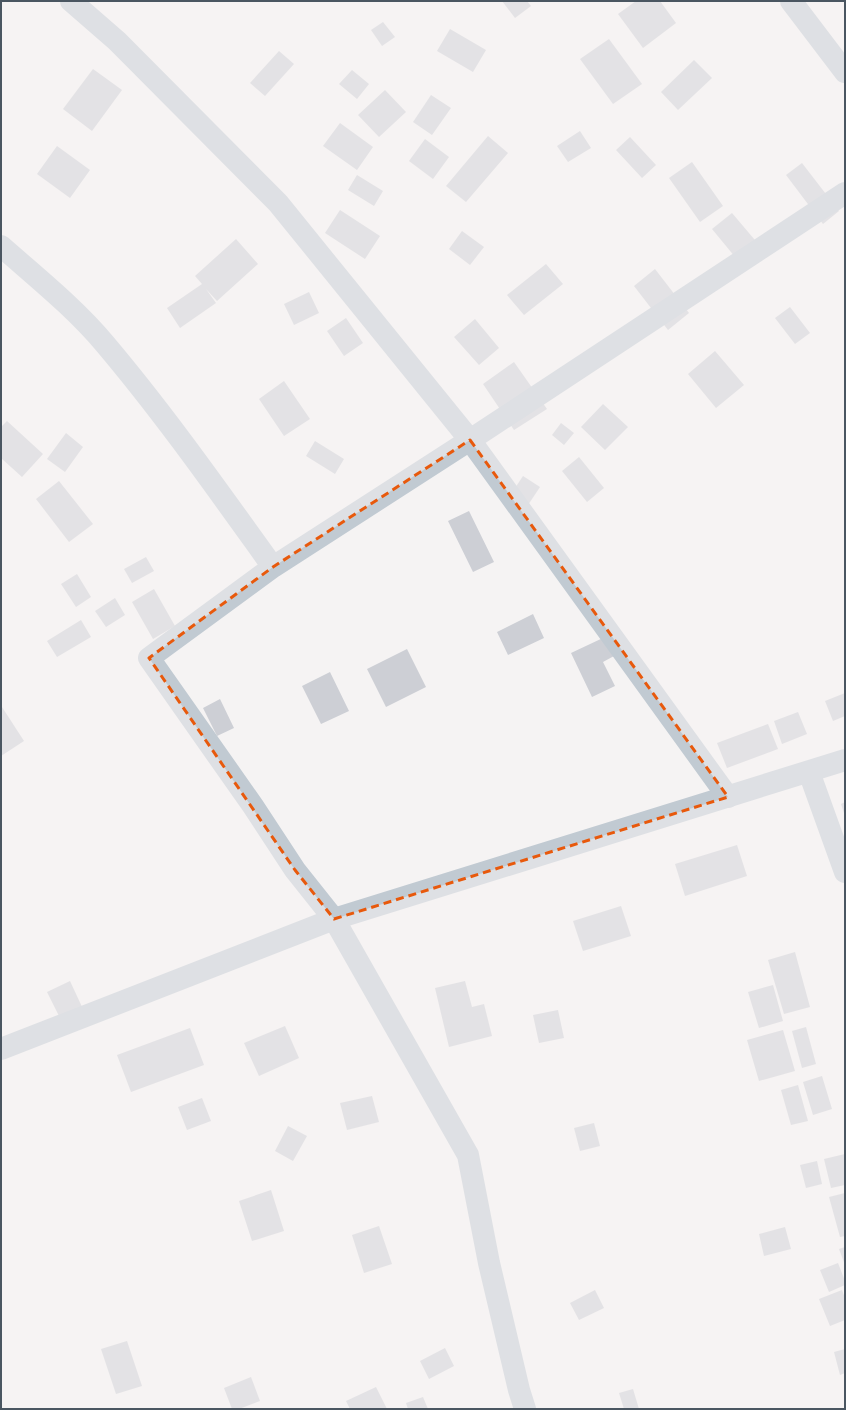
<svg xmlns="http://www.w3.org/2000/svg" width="846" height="1410" font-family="Signika,sans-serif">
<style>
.building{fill:#cdcfd5}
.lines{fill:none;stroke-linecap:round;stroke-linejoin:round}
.minor{stroke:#c1cad2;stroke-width:22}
.tertiary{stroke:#c1cad2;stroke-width:22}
.marked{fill:none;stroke:#e8590c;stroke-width:3;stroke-dasharray:8 5;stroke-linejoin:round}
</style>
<rect width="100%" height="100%" fill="#f5f3f3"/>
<path class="building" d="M502,1H527L531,6L515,18Z
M636,1H660L676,23L643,48L618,14Z
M383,22L395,37L382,46L371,30Z
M450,29L486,50L473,72L437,51Z
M609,39L642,84L613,104L580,59Z
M279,51L294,64L265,96L250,83Z
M694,60L712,78L678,110L661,92Z
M93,69L122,90L92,131L63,109Z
M352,70L369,84L357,99L339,84Z
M385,90L406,112L379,137L358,115Z
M431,95L451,108L432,135L413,122Z
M340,123L373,147L357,170L323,146Z
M580,131L591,148L568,162L557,146Z
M488,136L508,153L466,202L446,186Z
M630,137L656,165L642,178L616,150Z
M425,139L449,157L433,179L409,161Z
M57,146L90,170L70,198L37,174Z
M692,162L723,206L700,222L669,178Z
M802,163L839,211L823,224L786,175Z
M357,175L383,191L374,206L348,190Z
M340,210L380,236L365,259L325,233Z
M732,213L765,252L745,269L712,229Z
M462,231L484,247L470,265L449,249Z
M236,239L258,264L217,301L206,289L216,303L180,328L167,308L202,284L195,276Z
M546,264L563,284L524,315L507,295Z
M655,269L689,313L668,330L634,286Z
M309,292L319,313L294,325L284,304Z
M790,307L810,333L795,344L775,318Z
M346,318L363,343L344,356L327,331Z
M475,319L499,348L479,365L454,337Z
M715,351L744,385L716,408L688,374Z
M514,362L547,409L514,430L483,384Z
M284,381L310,419L284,436L259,399Z
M603,404L628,427L605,450L581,427Z
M7,421L43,454L22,477L1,458V427Z
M561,423L574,433L564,445L552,435Z
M66,433L83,447L65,472L47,459Z
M315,441L344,459L335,474L306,456Z
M579,457L604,488L587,502L562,471Z
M523,476L540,487L528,505L511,494Z
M59,481L93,524L69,542L36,499Z
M469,511L494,562L473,572L448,521Z
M146,557L154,571L132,583L124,569Z
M77,574L91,597L76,607L61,584Z
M154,589L175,626L153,639L132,602Z
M115,598L125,615L106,627L95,611Z
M533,614L544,638L508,655L497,632Z
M81,620L91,637L57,657L47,641Z
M605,637L614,656L603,662L615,686L592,697L571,653Z
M407,649L426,687L386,707L367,669Z
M330,672L349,711L321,724L302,686Z
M845,693V716L833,721L825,701Z
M220,699L234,728L217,736L203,708Z
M1,707H2L24,741L1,756Z
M798,712L807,734L782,744L774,721Z
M768,724L778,749L727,768L717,743Z
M845,802V816L841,804Z
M737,845L747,876L685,896L675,864Z
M621,906L631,936L583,951L573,921Z
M795,952L810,1007L784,1014L768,960Z
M70,981L83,1009L61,1020L47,992Z
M465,981L472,1007L484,1004L492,1036L449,1047L435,988Z
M773,985L783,1021L759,1028L748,992Z
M558,1010L564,1038L539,1043L533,1015Z
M285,1026L299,1058L259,1076L244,1043Z
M806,1027L816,1064L802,1068L792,1031Z
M190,1028L204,1065L131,1092L117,1055Z
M783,1030L795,1071L759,1081L747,1040Z
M822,1076L832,1109L813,1115L803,1082Z
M798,1085L808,1121L791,1125L781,1090Z
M372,1096L379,1122L347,1130L340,1103Z
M202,1098L211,1121L187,1130L178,1107Z
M594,1123L600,1146L580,1151L574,1128Z
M288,1126L307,1136L293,1161L275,1151Z
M845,1154V1185L831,1188L824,1159Z
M817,1161L822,1184L806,1188L800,1165Z
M271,1190L284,1231L252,1241L239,1201Z
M845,1193V1236L840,1237L829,1197Z
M379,1226L392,1264L364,1273L352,1235Z
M785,1227L791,1249L764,1256L759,1234Z
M845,1247V1265L839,1249Z
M838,1263L845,1281V1285L829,1292L820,1270Z
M595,1290L604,1308L579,1320L570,1303Z
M842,1290L845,1298V1320L830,1326L819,1299Z
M127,1341L142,1386L116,1394L101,1349Z
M445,1348L454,1366L429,1379L420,1361Z
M845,1349V1373L840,1375L834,1352Z
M251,1377L260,1401L239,1409H232L224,1388Z
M376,1387L387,1409H350L346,1401Z
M633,1389L639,1409H624L619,1393Z
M423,1397L428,1409H408L406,1403Z"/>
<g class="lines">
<path class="minor" d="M71,1L117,41L278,203L470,440L728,797
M791,1L845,72
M1,246C36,277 75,308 105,344C165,415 219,492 273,567L149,658L253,806L295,870L334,919L468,1155L489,1263L519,1390L525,1409
M273,567L470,440L845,193
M809,772L845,872"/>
<path class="tertiary" d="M1,1049L334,919L845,760"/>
</g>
<path d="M0 0H846V1410H0ZM470,440L728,797L334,919L295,870L149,658L273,567Z" fill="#f5f3f3" fill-opacity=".55" fill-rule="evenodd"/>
<path class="marked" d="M470,440L728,797L334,919L295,870L149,658L273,567Z"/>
<rect width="846" height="1410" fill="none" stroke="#4a5661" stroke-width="4"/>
</svg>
